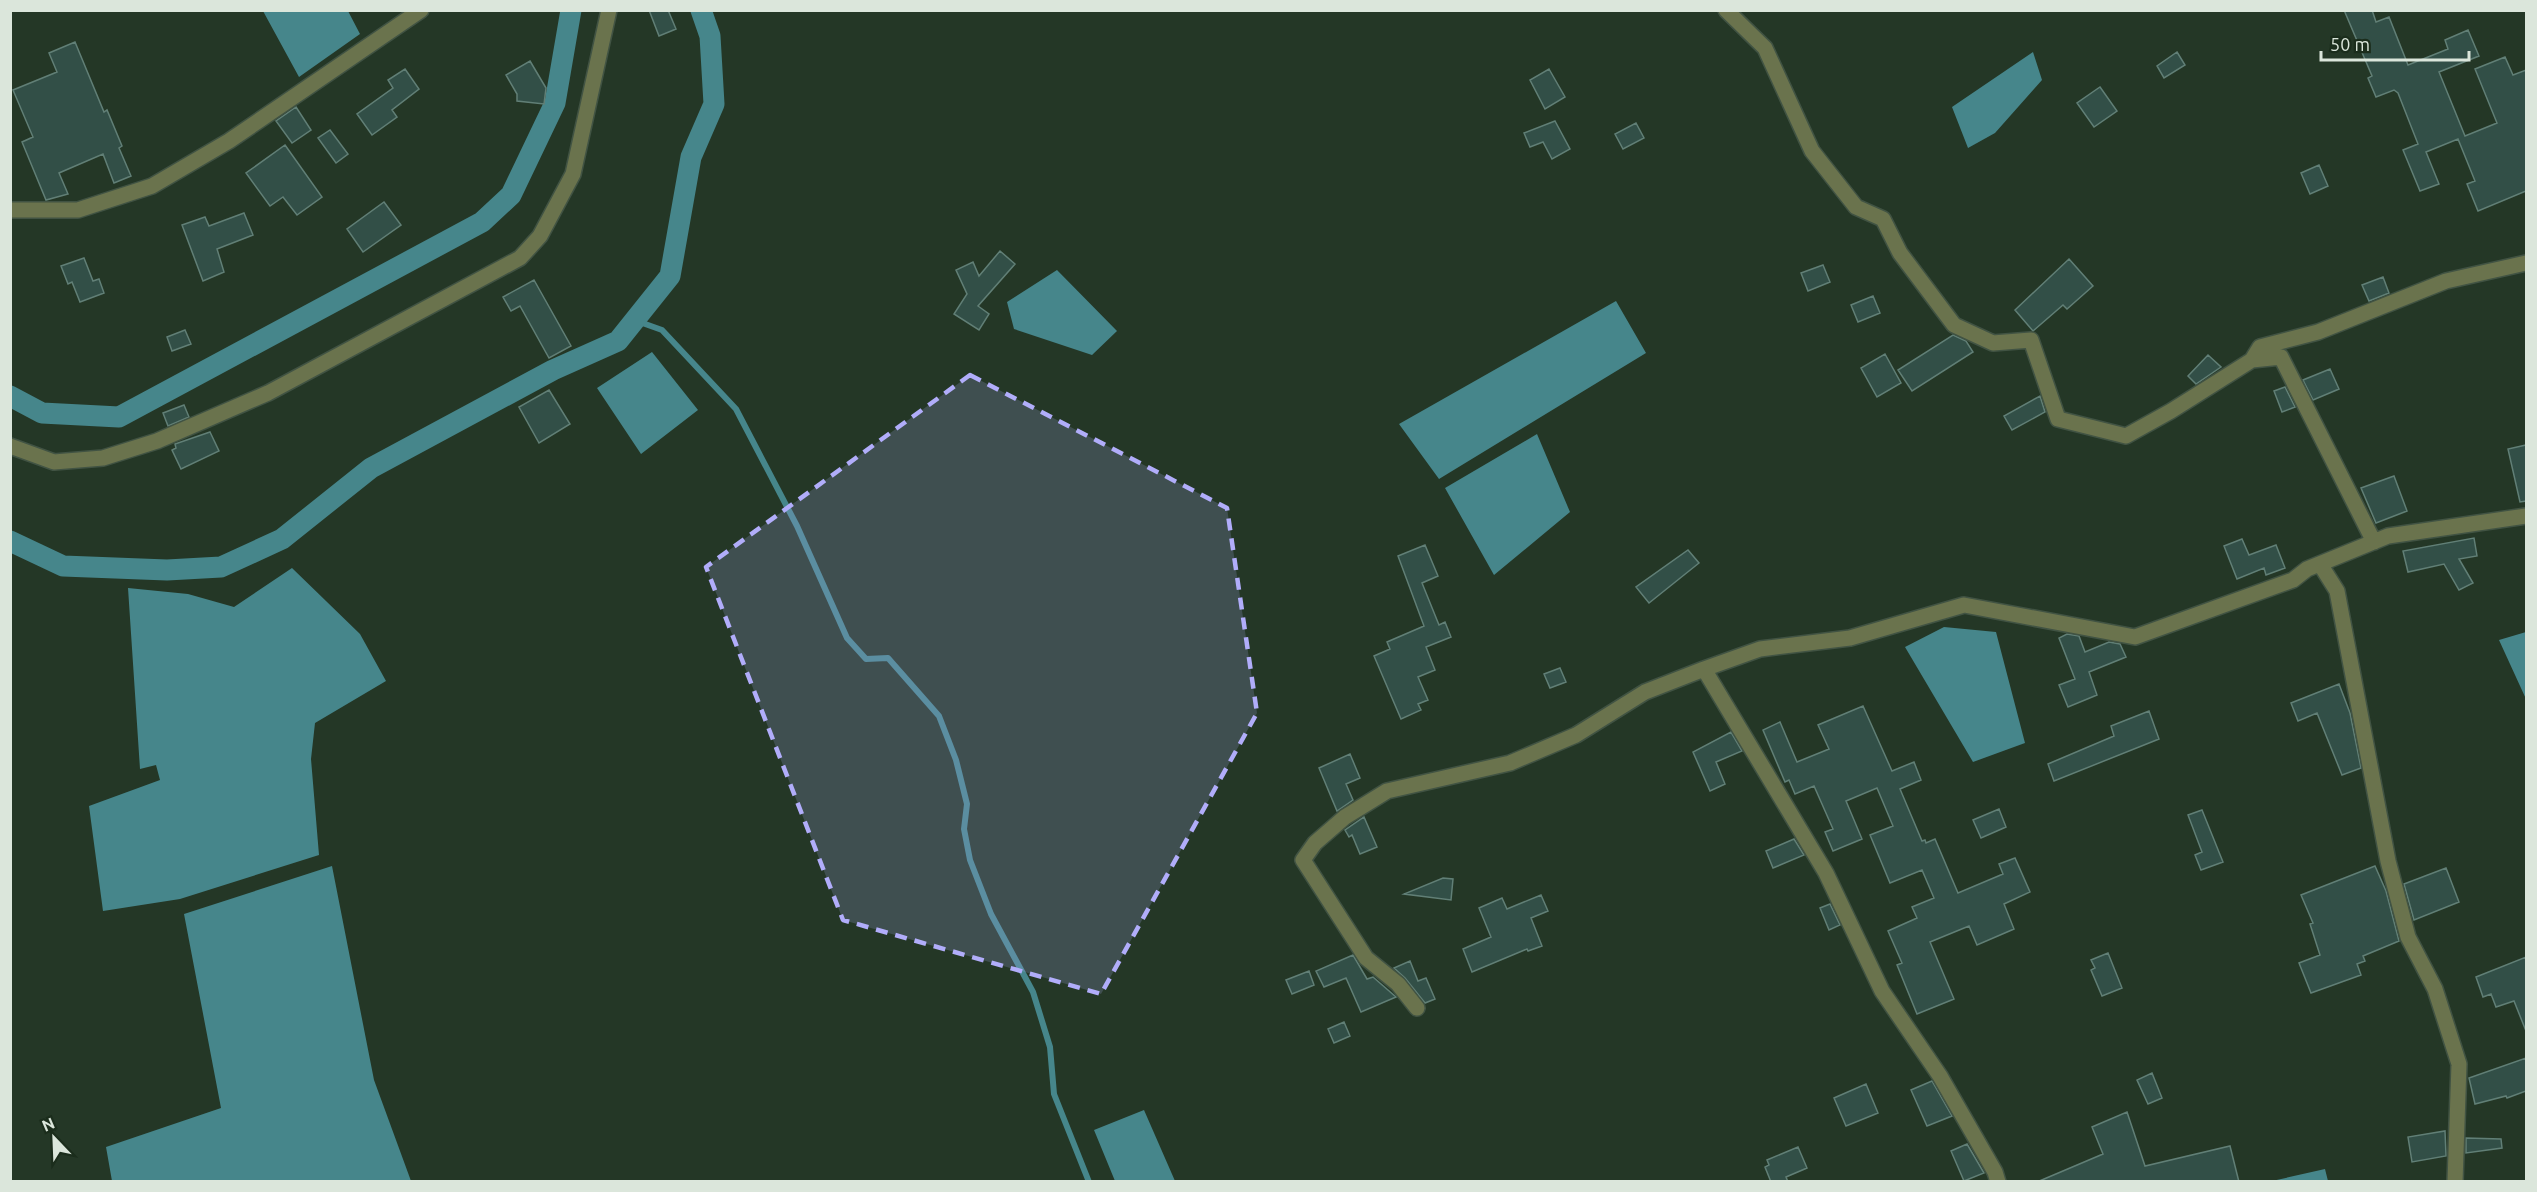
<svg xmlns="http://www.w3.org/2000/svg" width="2537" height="1192" font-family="Ubuntu,sans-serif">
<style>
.water{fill:#46868b}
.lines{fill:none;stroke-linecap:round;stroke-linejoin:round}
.stream{stroke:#46868b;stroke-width:6}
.canal{stroke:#46868b;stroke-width:21}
.building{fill:#324f47;stroke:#617f76;stroke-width:1.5}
.minor-casing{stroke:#415343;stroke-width:18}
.minor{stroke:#6a734d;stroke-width:15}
.marked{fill:#b1adfa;fill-opacity:0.2;stroke:#b1adfa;stroke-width:4.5;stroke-dasharray:12 8;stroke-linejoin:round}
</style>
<rect width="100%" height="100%" fill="#243726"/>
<path class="water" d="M263,11H348L360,34L299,77Z
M2033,52L2042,80L1995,133L1968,148L1952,107Z
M1057,270L1117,331L1092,355L1014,329L1007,302Z
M1616,301L1646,353L1439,479L1399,424Z
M652,352L698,410L641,454L597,388Z
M1537,434L1570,512L1494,575L1445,488Z
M292,568L360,634L386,681L315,723L311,759L319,855L180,899L103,911L89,806L160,780L156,765L140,769L128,588L188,594L234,607Z
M1944,627L1996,632L2025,743L1973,762L1905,647Z
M2526,632V699L2499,640Z
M332,866L374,1080L411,1181H112L106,1147L221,1108L184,914Z
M1144,1110L1175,1181H1115L1094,1130Z
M2325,1169L2328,1181H2272Z"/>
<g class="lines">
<path class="stream" d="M634,320L662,330L736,409L797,526L847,638L866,659L888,658L939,716L956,760L967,804L964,829L970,860L991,914L1033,992L1050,1047L1054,1094L1089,1182"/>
<path class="canal" d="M10,396L42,413L119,417L482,222L511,195L555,103L571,10
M10,541L63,566L167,570L221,567L282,539L371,468L553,370L618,341L670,276L691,157L714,104L710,36L701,10"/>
</g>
<path class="building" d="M649,10H668L676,29L659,36Z
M2344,10H2372L2376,22L2389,17L2408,65L2448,49L2445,40L2468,30L2479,56L2439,72L2465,136L2497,123L2475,69L2505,57L2513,75L2526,70V191L2478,211L2467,184L2475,181L2458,139L2426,152L2439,184L2420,191L2403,150L2418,144L2398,93L2394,90L2376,97L2368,78L2372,76Z
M75,42L104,112L107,110L122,146L119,148L131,176L114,183L103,154L59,173L68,194L46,200L22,142L33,137L13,90L57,72L49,53Z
M2177,52L2185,65L2164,78L2157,66Z
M530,61L546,88L544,104L517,101V94L506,75Z
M405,69L419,89L392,110L397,117L372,135L357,114L393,88L388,80Z
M1549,69L1565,97L1545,109L1530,80Z
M2100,87L2117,111L2094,127L2077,103Z
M296,107L311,130L292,143L276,121Z
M1555,121L1570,149L1552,159L1543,142L1530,147L1524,133Z
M1636,123L1644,138L1623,149L1615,134Z
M330,130L348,154L336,163L318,138Z
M285,145L322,197L297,215L283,197L270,206L246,173Z
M2319,165L2328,186L2310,194L2301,173Z
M384,202L401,225L363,252L347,229Z
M244,213L253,235L217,249L224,272L203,281L182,225L205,217L209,226Z
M1000,251L1015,264L978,306L989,314L979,330L954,314L967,294L956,270L973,262L979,276Z
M84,258L93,281L99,279L104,293L80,302L72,282L68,284L61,266Z
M2069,259L2093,286L2067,309L2063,305L2033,331L2015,310Z
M1823,265L1830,282L1808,291L1801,273Z
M2383,277L2389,293L2369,301L2362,285Z
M534,280L571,346L549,358L520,306L511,311L503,297Z
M1873,296L1880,313L1858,322L1851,305Z
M185,330L191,344L172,351L167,337Z
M1953,335L1966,341L1973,352L1912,391L1898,370Z
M1885,354L1901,383L1877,397L1861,368Z
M2208,355L2221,367L2196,384L2188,376Z
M2330,369L2339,389L2313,400L2303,380Z
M2285,387L2295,407L2282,412L2274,391Z
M549,390L570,424L539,443L519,407Z
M2040,396L2045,412L2012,430L2004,416Z
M184,405L189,417L168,426L163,413Z
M210,432L219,451L181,469L172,450L176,448L175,444Z
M2526,445V501L2520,502L2508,449Z
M2394,476L2407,511L2376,523L2361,488Z
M2474,538L2477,556L2459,559L2473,583L2459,590L2444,564L2408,572L2403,551Z
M2242,539L2249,555L2276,545L2285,568L2266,575L2264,568L2237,579L2224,546Z
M1425,545L1438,576L1422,583L1439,625L1445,622L1451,637L1426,647L1435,670L1418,677L1428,700L1418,704L1421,710L1401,719L1374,656L1390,649L1387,642L1424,626L1398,556Z
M1688,550L1699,563L1649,603L1636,587Z
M2067,634L2079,636L2085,652L2109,642L2120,644L2126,657L2089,672L2097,695L2068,707L2059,685L2075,679L2059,638Z
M1560,668L1566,682L1550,688L1544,674Z
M2339,684L2350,713L2361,768L2342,775L2317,713L2298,721L2291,703Z
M1863,706L1892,771L1914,762L1921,780L1900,789L1922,841L1925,840L1926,843L1935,839L1958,893L2003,874L1999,864L2015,858L2030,892L2004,904L2014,929L1977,945L1969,926L1930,942L1954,999L1917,1014L1897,965L1902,963L1888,931L1917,918L1912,907L1934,898L1922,870L1890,883L1870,835L1893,826L1877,788L1846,801L1862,839L1833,851L1825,832L1833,829L1814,786L1795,794L1789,780L1785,782L1763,730L1780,722L1797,762L1829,749L1818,725Z
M2149,711L2159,739L2054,781L2048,764L2114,736L2111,726Z
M1731,732L1742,751L1716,762L1725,784L1710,791L1693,752Z
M1350,754L1360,778L1346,784L1353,800L1337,811L1319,768Z
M1999,809L2006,827L1981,838L1973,820Z
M2202,810L2223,862L2201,870L2195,855L2202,852L2188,815Z
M1364,817L1377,847L1360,854L1352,835L1349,837L1345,830Z
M1794,839L1804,855L1773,868L1766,851Z
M2375,866L2386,891L2399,941L2363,956L2365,961L2357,964L2361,975L2311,993L2299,963L2320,955L2310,924L2313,923L2301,895Z
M2446,868L2459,902L2414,920L2404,884Z
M1443,878L1453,879L1451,900L1404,894Z
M1541,895L1548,911L1531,918L1542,946L1528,951L1527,949L1472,972L1463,949L1491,937L1479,908L1502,898L1507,909Z
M1830,904L1840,925L1829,930L1820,908Z
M2108,953L2122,988L2102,996L2091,970L2095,968L2091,960Z
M1353,955L1367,979L1373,977L1396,997L1361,1012L1346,978L1324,987L1316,971Z
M2526,957V1031L2514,1001L2496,1007L2491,994L2483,997L2476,977Z
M1410,961L1418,981L1426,978L1435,999L1425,1003L1405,978L1394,968Z
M1309,971L1314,985L1292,994L1286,980Z
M1344,1022L1350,1036L1334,1043L1328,1029Z
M2526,1058V1091L2507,1098L2506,1096L2475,1104L2469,1078Z
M2152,1073L2162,1098L2148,1104L2137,1080Z
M1932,1081L1952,1116L1927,1126L1911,1090Z
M1866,1084L1878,1113L1846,1126L1834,1098Z
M2127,1112L2145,1166L2230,1146L2239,1182H2037L2103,1154L2092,1127Z
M2445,1131L2446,1156L2412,1162L2408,1137Z
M2466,1138L2501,1139L2502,1148L2466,1153Z
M1967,1144L1984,1173L1964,1181L1951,1151Z
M1798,1147L1807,1168L1786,1177L1788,1182H1771L1765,1167L1769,1165L1767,1160Z"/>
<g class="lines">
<defs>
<path id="minor" d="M1726,10L1765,48L1812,151L1856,207L1883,219L1900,253L1954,325L1993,343L2031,340L2058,419L2126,436L2171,411L2252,360L2281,357L2374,542
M10,210H78L152,186L229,141L421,10
M2252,360L2260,347L2318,332L2446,281L2526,263
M10,446L54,462L103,458L157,441L268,393L520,258L540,236L573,174L609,10
M2320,564L2337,591L2388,861L2408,937L2435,989L2459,1064L2455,1182
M1417,1008L1398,984L1366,958L1303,860L1315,843L1345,817L1387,791L1510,763L1576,735L1645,692L1704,669
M1998,1182L1995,1172L1940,1076L1882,991L1826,873L1704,669L1760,649L1850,638L1964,605L2135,637L2293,580L2307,569L2388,536L2526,516"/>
</defs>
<use href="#minor" class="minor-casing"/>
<use href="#minor" class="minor"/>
</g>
<path class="marked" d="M970,375L1227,508L1257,713L1101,994L843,920L706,567Z"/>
<rect width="2537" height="1192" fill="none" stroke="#dbe6db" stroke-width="24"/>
<g transform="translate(54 1138) rotate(337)" stroke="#1b2d1c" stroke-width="4.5" paint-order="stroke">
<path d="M0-4.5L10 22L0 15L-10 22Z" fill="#dbe6db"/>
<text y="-9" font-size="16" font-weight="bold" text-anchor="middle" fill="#dbe6db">N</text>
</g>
<path d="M2321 51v9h148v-9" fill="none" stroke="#dbe6db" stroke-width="3"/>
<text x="2330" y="51" font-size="18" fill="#dbe6db" stroke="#1b2d1c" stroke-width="4.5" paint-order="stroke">50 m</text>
</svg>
